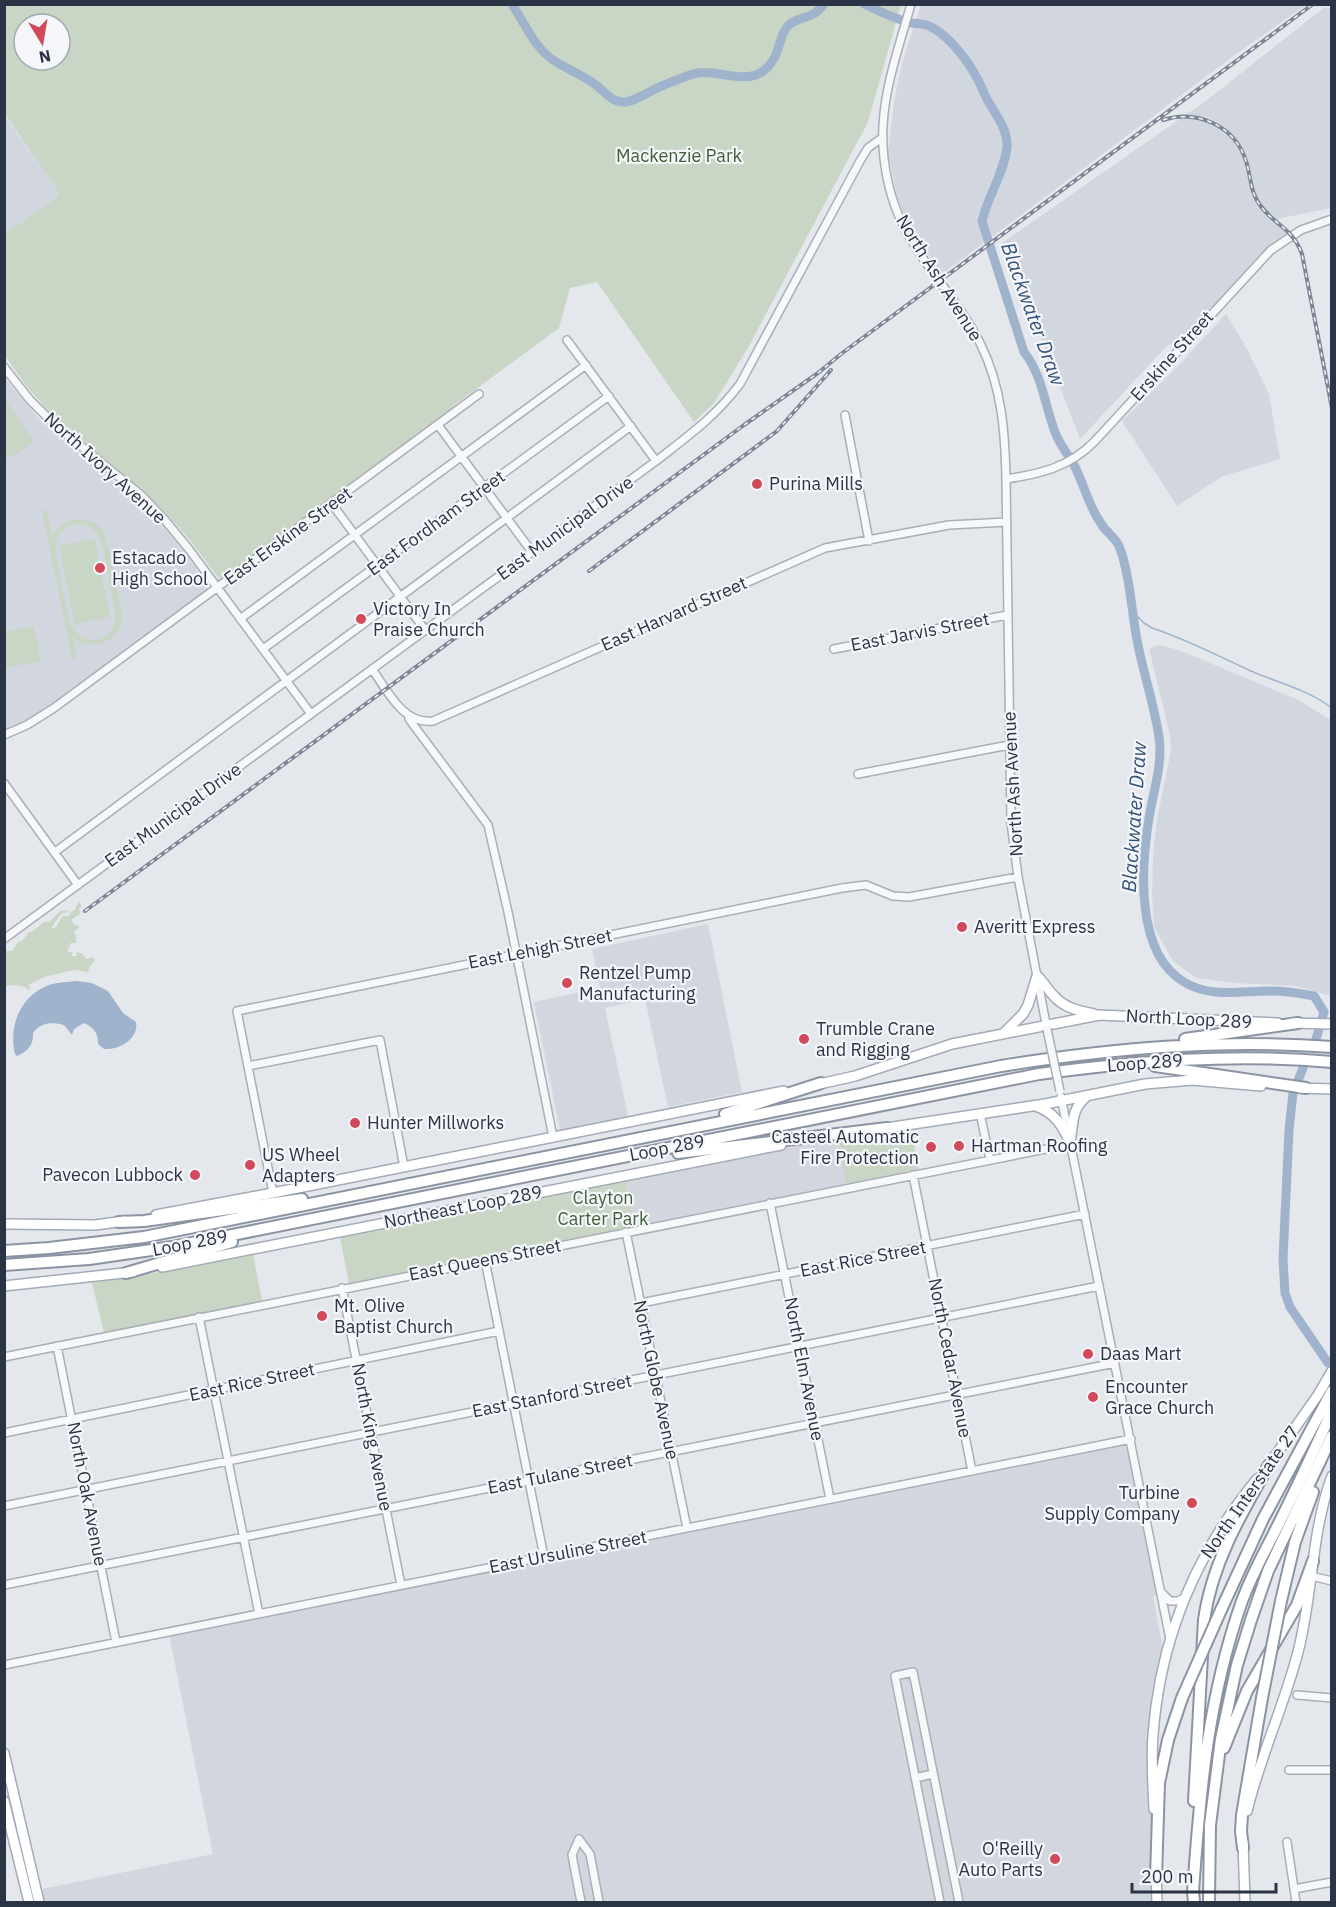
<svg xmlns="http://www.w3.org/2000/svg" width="1336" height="1907" font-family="'IBM Plex Sans',sans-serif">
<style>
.built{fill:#d2d6de}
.green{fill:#c9d6c5;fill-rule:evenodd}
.water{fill:#9fb4cc}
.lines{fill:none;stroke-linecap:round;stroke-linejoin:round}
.stream{stroke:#9fb4cc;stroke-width:1.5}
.river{stroke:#9fb4cc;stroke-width:9}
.minor-casing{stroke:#a9aeb7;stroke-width:10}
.major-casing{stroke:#a3abb8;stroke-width:12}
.highway-casing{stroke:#8b94a3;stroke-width:14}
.minor{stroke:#f7f8fa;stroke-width:7}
.major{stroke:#fff;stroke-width:9}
.highway{stroke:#fff;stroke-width:10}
.rail-casing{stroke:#7d8696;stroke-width:4}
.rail{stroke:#f4f6f9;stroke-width:1.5;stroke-dasharray:4.5;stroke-linecap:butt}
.minor-bridge-casing{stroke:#a9aeb7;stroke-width:10;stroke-linecap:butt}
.highway-bridge-casing{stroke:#8b94a3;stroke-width:14;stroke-linecap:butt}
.minor-bridge{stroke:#f7f8fa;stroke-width:7}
.highway-bridge{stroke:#fff;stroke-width:10}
.poi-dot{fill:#d1495b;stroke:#f4f6f9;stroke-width:2}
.labels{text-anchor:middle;stroke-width:4.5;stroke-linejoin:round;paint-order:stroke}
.park-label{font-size:18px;fill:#3f6138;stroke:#f4f6f9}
.street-label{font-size:18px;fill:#2b3445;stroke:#f4f6f9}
.poi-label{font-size:18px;fill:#2b3445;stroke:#f4f6f9;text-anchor:start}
.water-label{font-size:20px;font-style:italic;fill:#34527a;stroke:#f4f6f9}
</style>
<rect width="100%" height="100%" fill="#e4e7ec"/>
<path class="built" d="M921,5V4L1306,5L1236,54L942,274L912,231L897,198L888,152L894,102L902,63Z
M1325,7L1332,10L1331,208L1277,219L1290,232L1269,246L1252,263L1192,330L1166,347L1080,439L1019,281L1002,243L1207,100Z
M4,114L59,193L58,197L5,235Z
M1226,314L1247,349L1269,394L1280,459L1223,476L1177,506L1122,421L1180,364Z
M4,377L40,420L154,516L185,553L208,586L206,591L49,706L27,720L5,731Z
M1158,645L1179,650L1298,700L1331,720V996L1296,986L1235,983L1196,978L1173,961L1154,927L1152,895L1153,855L1157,820L1171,751L1170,735L1149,648Z
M708,924L742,1092L668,1107L645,999L605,1008L628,1116L560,1130L534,1002L600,988L592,949Z
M837,1138L846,1184L635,1227L626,1179Z
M1122,1444L1128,1449L1158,1595L1153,1596L1163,1649L1150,1739L1154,1902H45L42,1889L213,1854L169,1634Z"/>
<path class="green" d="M5,5H901L868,122L749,346L714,403L694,422L597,282L570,288L559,328L453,406L454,408L220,580L190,540L162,509L52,415L28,388L5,356L4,235L58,197L59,193L5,114ZM24,24H60V60H24Z
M4,398L34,441L25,449L5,459Z
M47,510L52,535C59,526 67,519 79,519C89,519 98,524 103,532C111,546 117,593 121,611C124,641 96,653 73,638L77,658L72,659L42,511ZM74,524C88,523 97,530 102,543L116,616C113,645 79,649 69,621L55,548C56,536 62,528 74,524Z
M95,539L110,617L75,624L59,546Z
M34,626L41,661L5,668V632Z
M80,902L82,907L79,908L80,914L72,919L73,924L79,926L78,929L73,932L76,935V943H71L67,951L73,953L71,956H76L77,952L83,954L82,957L85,956L86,959L93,957L95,961L90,966L88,972L74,970L44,977L28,985L31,988L28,990C23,984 12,985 5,986V951H12L18,942L22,941L29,932H32L44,922H49L60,911L67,910L68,912L61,914L51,928H55L63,916H69L70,912L75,910L78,903Z
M911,1130L919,1170L846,1184L837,1138Z
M626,1179L635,1227L349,1284L340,1237Z
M253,1254L262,1301L104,1333L92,1283L177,1269Z"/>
<path class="water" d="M77,981L92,983L108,991L123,1013L136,1022C139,1039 119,1050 104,1049L98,1044C98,1032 94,1028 84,1023L74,1029L72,1035L64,1025C52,1022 41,1022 33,1033C34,1044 28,1052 17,1056L15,1054C8,1026 21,995 49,985C58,982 68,982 77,981Z"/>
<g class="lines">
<path class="stream" d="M1132,611L1144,623L1152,628C1186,639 1218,656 1251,671C1278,683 1307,689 1332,708"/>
<path class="river" d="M512,4C525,24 535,49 556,62C569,70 583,75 596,85C605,92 612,103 626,102C636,100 646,94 655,89C661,86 691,74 697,73C723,69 755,91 773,60C780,50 779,37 787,27C796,15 811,22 824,4
M864,4C879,11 895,19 911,23C917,24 924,23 929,26C948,34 969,62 978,80C982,87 984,94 988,101C996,115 1008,130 1007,147C1004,173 988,196 982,221L1024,352C1042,374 1045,406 1055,432C1058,441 1064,449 1069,457
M1073,463C1084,483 1088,506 1102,525C1107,533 1115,537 1119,546C1129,570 1132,613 1137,640C1143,672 1154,704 1159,737C1163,765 1153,792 1149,818C1141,867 1135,953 1184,982C1210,998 1241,991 1269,991C1284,991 1299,993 1314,996L1324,1012L1322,1019
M1316,1039L1319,1029
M1297,1083L1303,1068
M1293,1093L1289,1130L1283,1259L1285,1293L1290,1307L1328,1363"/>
<defs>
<path id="minor" d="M911,4C898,51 880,98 883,147C885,179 894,211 910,238C932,276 962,306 981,345C1002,388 1005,432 1006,479L1011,822L1018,877L1047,1029
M567,340L656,461
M4,367L30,400L54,424L141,495L164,519L188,548L311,714
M845,415L869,541
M438,425L532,552
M1006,479C1040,474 1070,467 1095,441L1271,250L1301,230L1332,219
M332,504L425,630
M240,619L586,365
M263,649L609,396
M834,649L1007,615
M372,669C387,690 403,725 433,721L825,548L949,525L1007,522
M409,719L488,825L508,912L553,1137
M4,735L27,725L54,708L479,394
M858,774L1009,745
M4,783L78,885
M55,852L631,426
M4,939L656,461C688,436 715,417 740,384L860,161L868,148L883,137
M248,1066L380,1040L404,1167
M1061,1097L1170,1639
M980,1113L990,1160
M913,1175L972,1471
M273,1193L237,1011L842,888L866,885L893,896L909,897L1018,877
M770,1203L830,1499
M626,1232L687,1528
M485,1260L544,1557
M342,1288L401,1585
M641,1303L1085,1214
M199,1317L259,1614
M57,1346L116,1642
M4,1357L1071,1144
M4,1433L499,1331
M4,1506L1099,1286
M1311,1576L1332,1581
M4,1585L1115,1363
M1162,1593L1170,1601H1178L1184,1598
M4,1665L1131,1439
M1297,1695L1332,1698
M1289,1770H1332
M915,1778L933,1774
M1287,1842L1296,1902
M1294,1889L1332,1882
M581,1902L572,1855L579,1839L590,1854L599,1902
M940,1902L895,1676L913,1672L959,1902"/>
<path id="major" d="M1292,1023L1332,1024
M1004,1033L1023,1014L1028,1005L1037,976C1044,982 1047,989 1053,995C1064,1008 1079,1011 1094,1014
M815,1085L855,1076L952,1044L1099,1015L1278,1023
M1299,1088L1332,1089
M1036,1106C1055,1113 1062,1125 1070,1142
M880,1129L1045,1104L1145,1084L1192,1080L1261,1086
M1070,1142C1074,1122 1070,1111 1087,1096
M156,1215L273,1193L784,1091
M4,1224L95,1225L125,1221
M162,1267L781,1145
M4,1286L133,1272
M1266,1469L1318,1395L1332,1371
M4,1753L39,1902
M4,1801L29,1902
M1154,1809C1153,1785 1151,1760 1153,1735C1160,1640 1196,1553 1257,1479
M1247,1811C1260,1757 1284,1706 1298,1652C1313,1595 1311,1532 1332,1476
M1243,1842L1245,1902
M1156,1871L1157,1902"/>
<path id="highway" d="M1185,1039L1298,1023
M1155,1066L1306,1088
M725,1114L821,1083
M678,1153L887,1128
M119,1222L144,1221L302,1199
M4,1251L49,1248L144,1237L1001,1066C1113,1048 1218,1039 1332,1047
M4,1265L89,1259L172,1247L1039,1074C1136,1061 1234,1053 1332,1062
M126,1273L232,1242
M1281,1601L1295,1542L1313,1492
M1221,1610L1263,1519L1332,1391
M1224,1748L1247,1691L1297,1605L1313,1561
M1194,1801L1204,1620C1212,1563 1241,1514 1269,1465
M1243,1848L1241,1831L1242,1815L1262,1698
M1156,1877L1159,1783L1168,1740L1182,1698
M1194,1902L1193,1892C1200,1790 1208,1698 1242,1601C1250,1580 1259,1562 1269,1543C1291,1500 1312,1455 1332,1411
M1209,1902L1210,1825L1221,1739L1237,1665L1251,1620L1268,1571L1332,1436"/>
</defs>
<use href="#minor" class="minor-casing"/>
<use href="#major" class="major-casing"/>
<use href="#highway" class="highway-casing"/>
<use href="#minor" class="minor"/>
<use href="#major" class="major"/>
<use href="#highway" class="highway"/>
<defs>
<path id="rail" d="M1163,120C1197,109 1235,126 1246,161C1251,176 1250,192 1260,205C1274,225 1292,227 1302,254L1332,408
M589,571L777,431L831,370
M85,911L744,425L818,373L841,354L1313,4"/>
</defs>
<use href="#rail" class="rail-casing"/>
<use href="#rail" class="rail"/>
<defs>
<path id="minor-bridge" d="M1047,1029L1060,1091"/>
<path id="highway-bridge" d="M1182,1698L1221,1610
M1262,1698L1281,1601"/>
</defs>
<use href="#minor-bridge" class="minor-bridge-casing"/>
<use href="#highway-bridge" class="highway-bridge-casing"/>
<use href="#minor-bridge" class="minor-bridge"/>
<use href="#highway-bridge" class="highway-bridge"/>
</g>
<g class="poi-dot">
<circle cx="757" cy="484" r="6"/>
<circle cx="100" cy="568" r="6"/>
<circle cx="361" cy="619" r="6"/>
<circle cx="962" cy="927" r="6"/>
<circle cx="567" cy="983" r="6"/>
<circle cx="804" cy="1039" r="6"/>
<circle cx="355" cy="1123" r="6"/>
<circle cx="959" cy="1146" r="6"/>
<circle cx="931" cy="1147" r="6"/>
<circle cx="250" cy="1165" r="6"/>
<circle cx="195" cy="1175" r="6"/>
<circle cx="322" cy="1316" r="6"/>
<circle cx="1088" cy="1354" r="6"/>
<circle cx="1093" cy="1397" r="6"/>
<circle cx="1192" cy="1503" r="6"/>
<circle cx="1055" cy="1859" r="6"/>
</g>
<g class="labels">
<g class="park-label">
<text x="679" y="162">Mackenzie Park</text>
<text x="603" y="1204">Clayton<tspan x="603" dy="21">Carter Park</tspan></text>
</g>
<g class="street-label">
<text transform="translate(939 278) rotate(58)" y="6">North Ash Avenue</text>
<text transform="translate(1172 356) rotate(-48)" y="6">Erskine Street</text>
<text transform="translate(105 468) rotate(42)" y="6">North Ivory Avenue</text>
<text transform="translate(436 523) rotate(-36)" y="6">East Fordham Street</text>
<text transform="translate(565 528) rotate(-36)" y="6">East Municipal Drive</text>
<text transform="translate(288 536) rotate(-36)" y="6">East Erskine Street</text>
<text transform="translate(674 614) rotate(-24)" y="6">East Harvard Street</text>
<text transform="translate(920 632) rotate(-11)" y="6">East Jarvis Street</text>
<text transform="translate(1013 784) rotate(-93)" y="6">North Ash Avenue</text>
<text transform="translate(173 815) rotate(-36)" y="6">East Municipal Drive</text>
<text transform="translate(540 949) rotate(-11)" y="6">East Lehigh Street</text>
<text transform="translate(1189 1019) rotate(3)" y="6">North Loop 289</text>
<text transform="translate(1145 1063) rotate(-4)" y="6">Loop 289</text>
<text transform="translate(667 1148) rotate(-11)" y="6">Loop 289</text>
<text transform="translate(463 1207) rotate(-11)" y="6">Northeast Loop 289</text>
<text transform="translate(190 1243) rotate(-11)" y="6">Loop 289</text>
<text transform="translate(863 1259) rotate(-11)" y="6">East Rice Street</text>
<text transform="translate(485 1260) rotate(-11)" y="6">East Queens Street</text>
<text transform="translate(950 1358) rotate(79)" y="6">North Cedar Avenue</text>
<text transform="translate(804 1369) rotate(79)" y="6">North Elm Avenue</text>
<text transform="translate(656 1380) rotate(78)" y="6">North Globe Avenue</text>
<text transform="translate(252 1382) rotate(-12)" y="6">East Rice Street</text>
<text transform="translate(552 1396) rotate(-11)" y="6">East Stanford Street</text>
<text transform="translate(372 1437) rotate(79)" y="6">North King Avenue</text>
<text transform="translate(560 1474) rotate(-11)" y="6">East Tulane Street</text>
<text transform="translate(1250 1492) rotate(-55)" y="6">North Interstate 27</text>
<text transform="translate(87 1494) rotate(79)" y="6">North Oak Avenue</text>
<text transform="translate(568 1552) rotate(-11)" y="6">East Ursuline Street</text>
</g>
<g class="poi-label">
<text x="769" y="490">Purina Mills</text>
<text x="112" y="564">Estacado<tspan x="112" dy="21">High School</tspan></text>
<text x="373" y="615">Victory In<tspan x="373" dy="21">Praise Church</tspan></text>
<text x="974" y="933">Averitt Express</text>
<text x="579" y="979">Rentzel Pump<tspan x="579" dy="21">Manufacturing</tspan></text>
<text x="816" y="1035">Trumble Crane<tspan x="816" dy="21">and Rigging</tspan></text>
<text x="367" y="1129">Hunter Millworks</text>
<text x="919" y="1143" text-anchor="end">Casteel Automatic<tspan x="919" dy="21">Fire Protection</tspan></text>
<text x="971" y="1152">Hartman Roofing</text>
<text x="262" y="1161">US Wheel<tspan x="262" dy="21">Adapters</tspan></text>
<text x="183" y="1181" text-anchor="end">Pavecon Lubbock</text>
<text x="334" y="1312">Mt. Olive<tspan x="334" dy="21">Baptist Church</tspan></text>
<text x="1100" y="1360">Daas Mart</text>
<text x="1105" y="1393">Encounter<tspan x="1105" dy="21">Grace Church</tspan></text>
<text x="1180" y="1499" text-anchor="end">Turbine<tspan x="1180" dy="21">Supply Company</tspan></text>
<text x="1043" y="1855" text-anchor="end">O'Reilly<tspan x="1043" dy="21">Auto Parts</tspan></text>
</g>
<g class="water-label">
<text transform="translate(1033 314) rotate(70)" y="7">Blackwater Draw</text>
<text transform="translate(1134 817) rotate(-86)" y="7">Blackwater Draw</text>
</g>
</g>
<rect width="1336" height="1907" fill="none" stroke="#2b3445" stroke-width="12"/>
<g transform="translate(42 42) rotate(169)"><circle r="28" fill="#f4f6f9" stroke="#a4a8b1" stroke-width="1.5"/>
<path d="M0-4.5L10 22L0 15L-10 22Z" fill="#d1495b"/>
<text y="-9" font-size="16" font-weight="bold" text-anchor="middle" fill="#2b3445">N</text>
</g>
<path d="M1132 1883v9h144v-9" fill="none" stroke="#2b3445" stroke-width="3"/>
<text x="1141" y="1883" font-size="18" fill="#2b3445" stroke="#f4f6f9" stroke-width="4.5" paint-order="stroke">200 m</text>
</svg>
